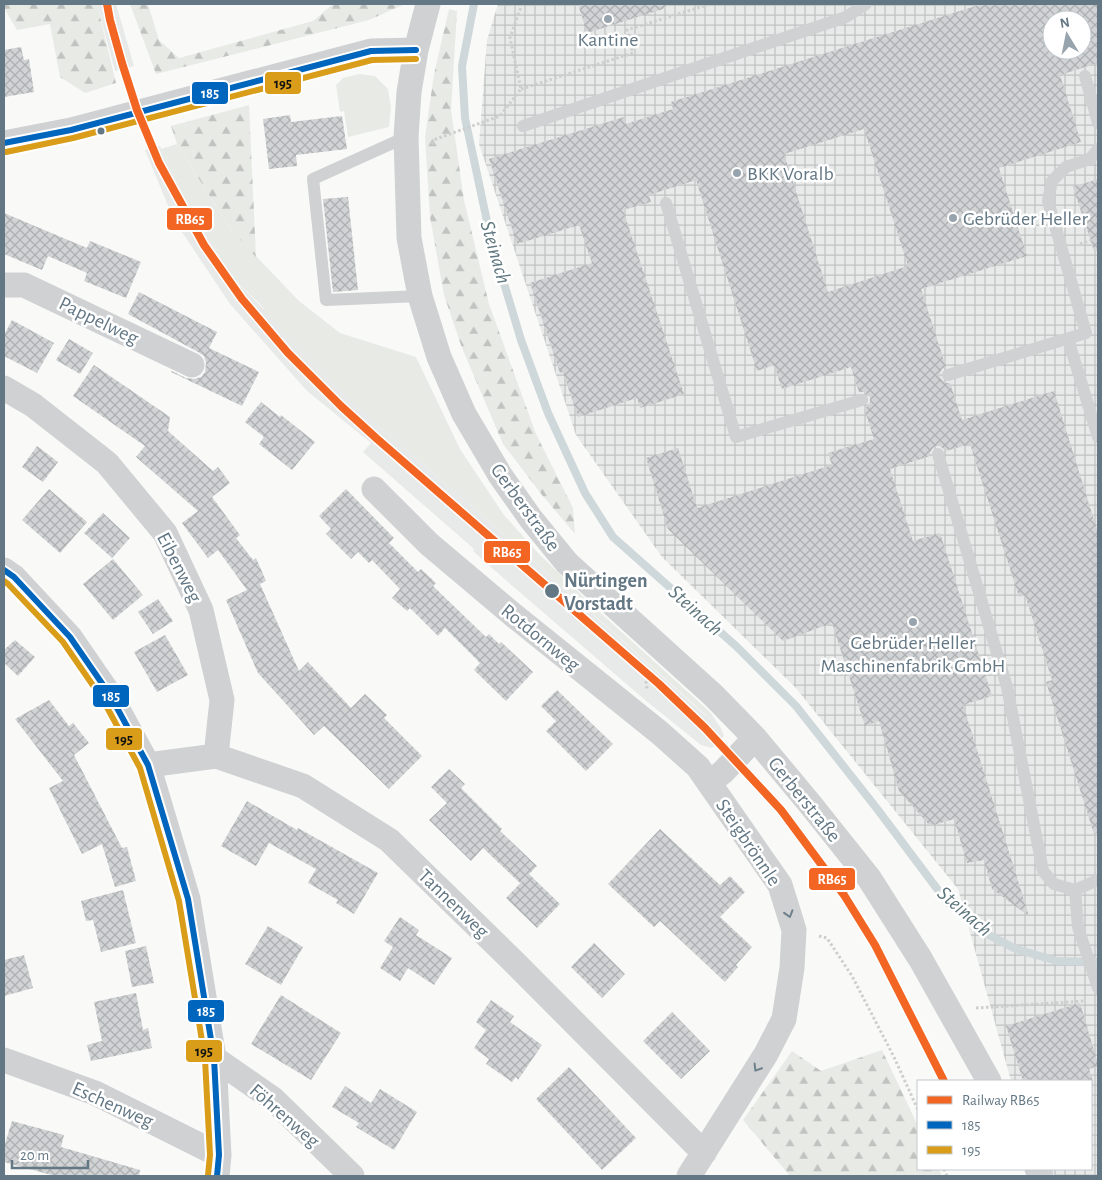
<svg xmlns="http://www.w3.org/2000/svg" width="1102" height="1180" font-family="'Alegreya Sans',sans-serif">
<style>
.built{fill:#e8e9e9}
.industrial{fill:url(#industrial-grid);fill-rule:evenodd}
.grass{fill:#e8ebe5}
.forest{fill:url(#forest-firs)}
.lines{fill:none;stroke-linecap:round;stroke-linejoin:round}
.stream{stroke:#ced7d9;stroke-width:8}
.building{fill:url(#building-cross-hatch);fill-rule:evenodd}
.path{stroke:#cdcece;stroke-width:3;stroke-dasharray:2.5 2.5;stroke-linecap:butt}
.lane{stroke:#cfd1d2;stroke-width:12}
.street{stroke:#cfd1d2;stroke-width:25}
.bus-1-casing{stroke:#fff;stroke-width:10}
.bus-2-casing{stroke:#fff;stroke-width:10}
.bus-1{stroke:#0065bd;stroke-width:6}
.bus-2{stroke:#d99d1a;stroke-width:6}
.rail-1-casing{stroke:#fff;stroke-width:11}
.rail-1{stroke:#f26522;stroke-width:8}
.oneway{stroke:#6e808c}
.poi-dot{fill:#98a4ad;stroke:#fff;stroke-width:2}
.bus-dot{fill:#637784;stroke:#fff;stroke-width:2}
.labels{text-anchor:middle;stroke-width:5;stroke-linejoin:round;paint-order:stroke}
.poi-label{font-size:20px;fill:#637784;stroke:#fff}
.street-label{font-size:20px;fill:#637784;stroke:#fff}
.stop-label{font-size:20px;font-weight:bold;fill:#637784;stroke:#fff;text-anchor:start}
.water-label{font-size:21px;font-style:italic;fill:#5e767d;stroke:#fff}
.line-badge{stroke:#fff;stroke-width:2}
.badge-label{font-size:14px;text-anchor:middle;font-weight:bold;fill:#fff}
.pale-badge-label{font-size:14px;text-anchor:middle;font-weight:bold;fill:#111}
</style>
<defs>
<pattern id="industrial-grid" width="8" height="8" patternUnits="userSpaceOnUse" patternTransform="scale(1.25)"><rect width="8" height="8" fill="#e8e9e9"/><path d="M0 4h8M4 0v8" fill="none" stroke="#c0c2c2"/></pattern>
<pattern id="forest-firs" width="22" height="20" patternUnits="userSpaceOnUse" patternTransform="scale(1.25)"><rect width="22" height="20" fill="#e8ebe5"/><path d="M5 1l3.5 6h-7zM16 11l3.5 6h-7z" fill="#c0c3bf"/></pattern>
<pattern id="building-cross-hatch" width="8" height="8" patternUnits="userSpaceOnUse" patternTransform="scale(1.25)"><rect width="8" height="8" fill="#d1d3d4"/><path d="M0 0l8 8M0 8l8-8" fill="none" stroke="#adb0b2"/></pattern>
</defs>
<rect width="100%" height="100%" fill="#f9f9f8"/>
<path class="built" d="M97,4H116L134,66L115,71Z
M160,146L182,196L231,276L378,425L489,521L706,716L710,712L721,728L724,736L712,748L701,745L645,700L493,569L473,551L474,549L363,452L371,443L307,391L230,304L174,220L145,150Z"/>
<path class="industrial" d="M498,4H1098V1176H1055L1051,1169H1091V1081H1011L958,889L795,687L662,557L576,435L479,144L487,40ZM1052,20H1082V50H1052Z"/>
<path class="grass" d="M359,74L375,76L388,89L391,107L389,127L348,137L344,111L340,112L336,85L343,78Z
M177,144L231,230L299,301L340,333L416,357L460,449L504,515L538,553L594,607L710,712L707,716L489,521L378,425L297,350L260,304L231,276L182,196L161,149Z"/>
<path class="forest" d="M4,4H97L116,83L85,93L60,77L50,24L17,30L4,8Z
M130,4H148L159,40L179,58L313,21L333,4H405L369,20L156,74Z
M449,9L457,11L451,110L464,200L489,304L536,434L573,508L575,534L542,495L503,444L462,348L444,295L430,217L425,137L434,74Z
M249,105L256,257L231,230L177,144L171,126Z
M882,1050L918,1126V1169H939L942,1176H790L743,1120L792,1051L821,1071Z"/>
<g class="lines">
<path class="stream" d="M474,4L462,66L465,118L491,240L521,340L548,413L585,493L613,537L736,646L796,706L878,810L947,902L983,932L1016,949L1057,961L1098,962"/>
</g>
<path class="building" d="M578,4H665L666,8L587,33Z
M982,4H1098V63L1060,75L1081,142L999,168L1027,256L921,289L946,367L942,369L940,373V378L946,383H950L962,420L1054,391L1098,533V833L1094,834L1046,682L1052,680L1025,595L1019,597L970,444L946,451L940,446H935L930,452V456L890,469L913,541L940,533L992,696L963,705L1029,916L992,889L984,860L967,863L954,819L930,826L899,791L879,721L865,726L832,623L783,641L668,529L646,458L678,448L697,508L832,465L828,453L874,439L864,408L868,406L870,402V397L864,392H859L851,367L782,389L774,365L757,371L696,180L649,195L651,202L623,210L684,394L640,408L637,398L578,417L563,372L560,373L530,283L592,263L579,225L517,244L489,159L624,117L626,124L673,109L671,102ZM1052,20H1082V50H1052ZM864,129L908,266L828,292L784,154Z
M21,47L24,60L29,59L34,92L4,97V50Z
M290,115L291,122L342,116L347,149L296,155L297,166L269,169L263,119Z
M1098,179V251H1094L1073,187Z
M348,197L358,290L333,292L323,199Z
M4,213L87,248L90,241L141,262L126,298L84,281L87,273L48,256L42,270L4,254Z
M139,292L217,332L209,348L259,372L242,406L171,372L172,371L186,378L194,379L201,377L205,372L206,363L204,356L198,352L128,314Z
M12,320L54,343L37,373L4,356V335Z
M69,339L93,353L80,374L56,360Z
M94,365L170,417L168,431L213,471L218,467L230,483L212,497L240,535L236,538L253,560L256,558L266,581L260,584L299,671L308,662L351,708L365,694L387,715L384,718L422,756L389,789L324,726L314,735L258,673L226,600L247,590L218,550L208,558L182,523L198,511L136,457L145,446L73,396Z
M261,402L280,417L281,415L315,442L292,470L259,444L264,437L245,422Z
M37,446L58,462L43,482L22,467Z
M49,489L87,522L60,553L22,520Z
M346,489L394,538L389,543L418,572L421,569L436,583L433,586L486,637L489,634L499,644L501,642L533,672L506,701L474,670L480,663L445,628L438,636L410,608L407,611L392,598L400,589L372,560L369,563L358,552L351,559L326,534L331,529L319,516Z
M103,513L130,538L112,558L84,533Z
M113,559L143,595L113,620L83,584Z
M158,599L173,621L153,634L138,612Z
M165,635L188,675L157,692L134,652Z
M15,640L35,657L18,676L4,663V650Z
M557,690L613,744L586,771L546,731L556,721L541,706Z
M49,700L69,726L73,723L89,743L74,755L122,848L127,847L136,881L115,887L102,844L82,854L49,788L63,781L15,719Z
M449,769L465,784L461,788L502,829L500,831L537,866L520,883L483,848L471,861L429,820L447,803L431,787Z
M247,801L297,830L298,828L378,873L354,914L336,903L338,900L308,883L316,869L269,843L256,866L221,846Z
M660,829L720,885L730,876L745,892L720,917L752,947L736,965L738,967L725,982L660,921L654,927L608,884Z
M529,874L560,904L537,928L506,898Z
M123,890L136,943L101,952L93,920L86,921L81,901Z
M400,917L419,930L416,935L452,958L434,985L408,968L400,981L380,968L393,947L384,941Z
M268,926L303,947L281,985L245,964Z
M594,943L625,974L602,998L571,967Z
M146,946L154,983L132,987L125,951Z
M24,955L33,988L4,996V960Z
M136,993L143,1030L148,1028L152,1048L91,1061L87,1045L102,1041L94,1002Z
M281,995L341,1033L311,1080L251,1044Z
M491,1000L514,1016L510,1022L542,1045L518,1080L516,1077L512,1082L486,1064L489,1059L474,1048L486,1030L476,1022Z
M1080,1003L1098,1064V1066L1089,1069L1093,1081H1023L1006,1026Z
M672,1012L710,1051L681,1079L643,1041Z
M569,1067L636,1138L602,1170L536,1099Z
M345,1086L371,1103L380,1089L417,1112L394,1150L356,1127L359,1123L332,1107Z
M12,1121L64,1135L61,1147L140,1170L139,1176H55L4,1162V1147Z"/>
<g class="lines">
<path class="path" d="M521,89L633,53L627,30L710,4
M432,144L436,139L500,116L521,89L510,38L522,4
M1080,244L1098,238
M646,681L647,689
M819,936L827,938L852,976L894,1057L918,1110
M976,1008L1085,1001
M944,1169L947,1176"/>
<path class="lane" d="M1085,76L1098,123
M523,126L846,17L866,4
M406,137L313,179L326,300L420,296
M666,203L736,437L862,400
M1068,339L1098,437
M948,375L1086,333L1048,201L1052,181L1066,167L1090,159L1098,149
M938,454L1007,687L1043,871L1054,884L1075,890L1098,880
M1075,890L1078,927L1098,988"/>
<path class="street" d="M428,4L416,50L409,92L406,137L409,238L420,296L439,357L464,414L500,475L531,519L567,563L713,695L755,738L810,804L869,878L921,960L989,1081
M4,143L71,130L371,51L416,50
M4,285H24L192,365
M4,388L33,405L107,463L165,533L201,610L222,700L216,756
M374,489L429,544L512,614L660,733L698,767L780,885L794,930L792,968L784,1019L766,1054L689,1176
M4,570L14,577L70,637L110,695L148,765L188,899L214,1058L219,1155L217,1176
M148,765L216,756L303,786L389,840L513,961L704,1153
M709,783L723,772L755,738
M214,1058L273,1099L352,1176
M4,1060L95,1093L219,1155
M1037,1169L1041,1176"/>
<defs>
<path id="bus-1" d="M4,143L71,130L371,51L416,50
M4,570L14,577L70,637L110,695L148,765L188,899L214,1058L219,1155L217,1176"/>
<path id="bus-2" d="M6,152L73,138L372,60L416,59
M4,581L8,584L63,642L103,700L140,768L179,901L205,1059L210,1155L208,1175"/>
</defs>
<use href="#bus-1" class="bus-1-casing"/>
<use href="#bus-2" class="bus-2-casing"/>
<use href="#bus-1" class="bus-1"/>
<use href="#bus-2" class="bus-2"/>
<defs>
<path id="rail-1" d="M107,4L110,20L122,63L137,110L159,163L204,245L242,299L288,353L341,406L376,438L659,684L705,728L781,810L844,895L875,945L944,1081"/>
</defs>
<use href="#rail-1" class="rail-1-casing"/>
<use href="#rail-1" class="rail-1"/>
</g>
<defs><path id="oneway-chevron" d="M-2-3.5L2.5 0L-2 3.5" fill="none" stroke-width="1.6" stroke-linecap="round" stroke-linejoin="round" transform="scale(1.25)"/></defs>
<g class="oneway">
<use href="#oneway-chevron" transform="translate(789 914) rotate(73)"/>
<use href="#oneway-chevron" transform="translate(757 1068) rotate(122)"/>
</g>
<g class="poi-dot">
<circle cx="608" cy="19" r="5"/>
<circle cx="737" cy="173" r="5"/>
<circle cx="953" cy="218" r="5"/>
<circle cx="913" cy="622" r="5"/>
</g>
<g class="bus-dot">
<circle cx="101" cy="131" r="4.5"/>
<circle cx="552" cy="591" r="8"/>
</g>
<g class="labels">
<g class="poi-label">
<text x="608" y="46">Kantine</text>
<text x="747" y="180" text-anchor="start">BKK Voralb</text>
<text x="963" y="225" text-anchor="start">Gebrüder Heller</text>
<text x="913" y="649">Gebrüder Heller<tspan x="913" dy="23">Maschinenfabrik GmbH</tspan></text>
</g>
<g class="street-label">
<text transform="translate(99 320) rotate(26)" y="7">Pappelweg</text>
<text transform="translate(526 507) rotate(54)" y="7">Gerberstraße</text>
<text transform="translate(180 567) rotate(63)" y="7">Eibenweg</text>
<text transform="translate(541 637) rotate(39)" y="7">Rotdornweg</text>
<text transform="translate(805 799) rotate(51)" y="7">Gerberstraße</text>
<text transform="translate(749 842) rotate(56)" y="7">Steigbrönnle</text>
<text transform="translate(454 903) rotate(44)" y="7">Tannenweg</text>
<text transform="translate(113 1104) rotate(24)" y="7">Eschenweg</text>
<text transform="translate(285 1115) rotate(41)" y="7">Föhrenweg</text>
</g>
<g class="stop-label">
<text x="564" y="587">Nürtingen<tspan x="564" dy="23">Vorstadt</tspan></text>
</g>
<g class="water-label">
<text transform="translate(496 252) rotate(74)" y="7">Steinach</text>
<text transform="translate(696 610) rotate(42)" y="7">Steinach</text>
<text transform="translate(965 911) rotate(41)" y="7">Steinach</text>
</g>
</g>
<g class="line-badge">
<rect x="264" y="71" width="38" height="24" rx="5" fill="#d99d1a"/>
<rect x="191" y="81" width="38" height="24" rx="5" fill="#0065bd"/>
<rect x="166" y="207" width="47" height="24" rx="5" fill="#f26522"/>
<rect x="483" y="540" width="48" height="24" rx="5" fill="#f26522"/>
<rect x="92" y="684" width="38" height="24" rx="5" fill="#0065bd"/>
<rect x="105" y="727" width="38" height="24" rx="5" fill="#d99d1a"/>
<rect x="808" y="867" width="48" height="24" rx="5" fill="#f26522"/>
<rect x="187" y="999" width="38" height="24" rx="5" fill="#0065bd"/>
<rect x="185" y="1039" width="38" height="24" rx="5" fill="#d99d1a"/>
</g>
<g class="badge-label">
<text x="210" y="98">185</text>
<text x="190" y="224">RB65</text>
<text x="507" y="557">RB65</text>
<text x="111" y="701">185</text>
<text x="832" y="884">RB65</text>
<text x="206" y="1016">185</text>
</g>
<g class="pale-badge-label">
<text x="283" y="88">195</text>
<text x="124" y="744">195</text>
<text x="204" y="1056">195</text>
</g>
<rect width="1102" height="1180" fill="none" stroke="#637784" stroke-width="10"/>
<rect x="917" y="1080" width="175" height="90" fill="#ffffff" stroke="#c1c9ce"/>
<rect x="927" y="1096" width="25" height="8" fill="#f26522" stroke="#c1c9ce"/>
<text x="962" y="1105" font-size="15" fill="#637784">Railway RB65</text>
<rect x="927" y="1121" width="25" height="8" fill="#0065bd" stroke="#c1c9ce"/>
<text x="962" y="1130" font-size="15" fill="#637784">185</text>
<rect x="927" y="1146" width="25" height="8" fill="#d99d1a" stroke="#c1c9ce"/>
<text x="962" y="1155" font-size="15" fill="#637784">195</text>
<g transform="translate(1067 35) rotate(350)"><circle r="24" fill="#ffffff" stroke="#c1c9ce"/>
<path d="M0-4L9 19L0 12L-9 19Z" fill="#98a4ad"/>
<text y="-8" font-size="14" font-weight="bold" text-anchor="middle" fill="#637784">N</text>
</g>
<path d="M12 1160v8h76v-8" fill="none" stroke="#637784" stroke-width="2.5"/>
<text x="20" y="1160" font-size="15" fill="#637784" stroke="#ffffff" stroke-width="4" paint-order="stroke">20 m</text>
</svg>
